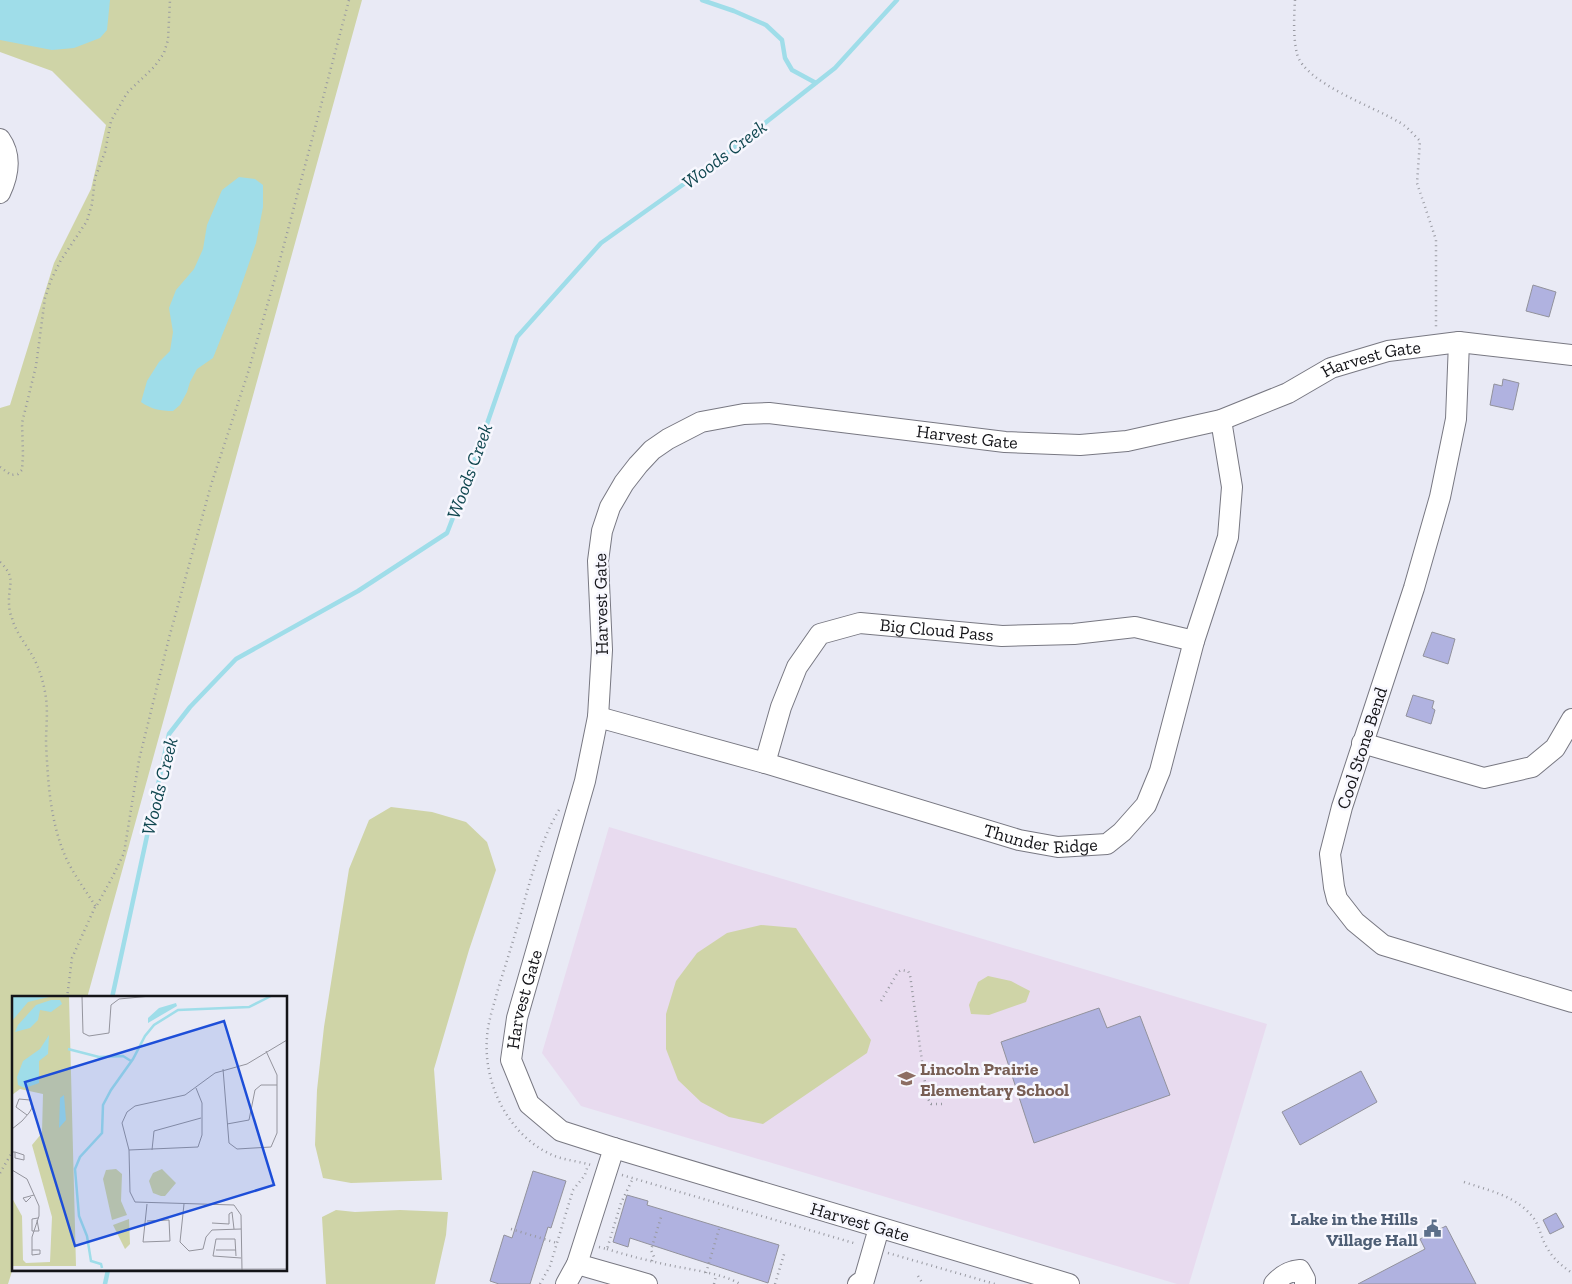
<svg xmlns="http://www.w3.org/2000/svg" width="1572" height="1284" font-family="'Zilla Slab',serif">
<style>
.education{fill:#e8dbef}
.green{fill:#cfd4a7}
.water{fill:#9fdde9}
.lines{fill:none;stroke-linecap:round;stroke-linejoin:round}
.stream{stroke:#9fdde9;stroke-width:4.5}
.building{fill:#b0b2e0;stroke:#92929c}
.minor-casing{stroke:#787882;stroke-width:22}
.path{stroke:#9899a1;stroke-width:2.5;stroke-dasharray:1 4;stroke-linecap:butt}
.minor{stroke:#fff;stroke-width:20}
.labels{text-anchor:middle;stroke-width:5;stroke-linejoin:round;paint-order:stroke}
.street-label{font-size:18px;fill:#141418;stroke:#f7f7fe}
.education-label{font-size:18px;font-weight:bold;fill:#785e54;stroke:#f7f7fe;text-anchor:start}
.service-label{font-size:18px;font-weight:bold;fill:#4e5e75;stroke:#f7f7fe;text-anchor:end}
.water-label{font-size:19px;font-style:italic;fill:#104750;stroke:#f7f7fe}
.inset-river{fill:none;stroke:#9fdde9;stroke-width:2.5}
.inset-road{fill:none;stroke:#94949d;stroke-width:1}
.view{fill:#1d4ed8;fill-opacity:0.15;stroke:#1d4ed8;stroke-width:2.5}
.inset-edge{fill:none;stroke:#141418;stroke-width:2.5}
</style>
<rect width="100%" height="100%" fill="#e9eaf5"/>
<path class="education" d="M609,827L1267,1024L1189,1284H1177L581,1106L542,1053Z"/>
<path class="green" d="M0,0H362L87,998H14V1265L8,1284H0V408L10,405L54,263L91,189L106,125L52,71L0,52Z
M391,807L432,812L466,822L487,842L496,870L469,950L434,1069L442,1180L351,1183L323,1178L315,1145L317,1090L324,1027L349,869L369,820Z
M761,925L796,928L871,1040L867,1053L763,1124L729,1117L701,1102L678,1080L666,1049V1014L676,981L697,953L727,933Z
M988,976L1011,981L1030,991L1026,1002L989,1015L971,1014L969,1005L978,982Z
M336,1210L355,1212L400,1210L448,1212L446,1235L435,1284H326L322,1217Z"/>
<path class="water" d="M0,0H110L107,30L100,38L74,48L52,50L0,40Z
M239,177L255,179L263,185V207L256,243L237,298L213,358L197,369L190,382L187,392L180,405L173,411C160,411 151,409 141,402L147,381L159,362L170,351L173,332L169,308L176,290L194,269L203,249L207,225L222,190Z"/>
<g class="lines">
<path class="stream" d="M702,0L734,11L766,25L782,40L785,58L792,70L816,83
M112,998L169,734L190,707L236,659L358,591L447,533L468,479L517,337L601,243L719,159L835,68L897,0
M105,1284L108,1270"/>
</g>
<path class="building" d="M1533,285L1556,292L1549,317L1526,311Z
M1503,379L1519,383L1513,410L1490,405L1494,384L1502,386Z
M1432,632L1455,639L1448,664L1423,656Z
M1413,695L1434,701L1432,708L1435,710L1431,724L1406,716Z
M1099,1008L1107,1028L1140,1016L1170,1095L1034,1143L1001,1042Z
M1361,1071L1377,1102L1300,1145L1282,1112Z
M533,1171L566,1181L551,1228L548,1227L530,1284H499L490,1281L504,1235L512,1238Z
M627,1195L648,1201L647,1205L779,1245L768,1283L630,1238L628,1247L613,1242Z
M1556,1213L1564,1227L1550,1234L1543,1220Z
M1446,1226L1476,1284H1358L1425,1249L1420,1239Z"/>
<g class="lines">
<defs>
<g id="minor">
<path d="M0,139C12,156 9,174 0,193"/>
<path d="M1459,342L1456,419L1440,497L1414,588L1342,807L1330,854L1334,887L1337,899L1355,922L1383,945L1572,1002"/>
<path id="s1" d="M598,717L765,763L1019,840L1058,847L1107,844L1122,832L1146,805L1160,771L1194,641L1228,537L1232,487L1221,420"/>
<path d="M1362,743L1484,778L1532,767L1555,748L1572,719"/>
<path id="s2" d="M765,763L781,707L797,667L820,634L860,623L1002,636L1074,634L1135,627L1194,641"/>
<path d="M577,1264L647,1284"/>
<path d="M566,1284L577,1264L614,1148"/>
<path d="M858,1284L864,1280L879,1228"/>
<path id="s3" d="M1069,1284L614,1148L561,1131L529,1104L511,1060L517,1018L585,781L598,717L602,650L598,561L602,531L610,507L624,483L638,465L652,450L668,439L701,422L744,414L769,413L1005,442L1080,445L1127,441L1221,420L1288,393L1331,368L1388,351L1459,342L1572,355"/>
<path d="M1274,1284C1282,1275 1289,1271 1300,1270L1305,1279V1284"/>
</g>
</defs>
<use href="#minor" class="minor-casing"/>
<path class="path" d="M1295,0C1294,17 1293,37 1297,54C1305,83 1372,106 1397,121C1406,125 1413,134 1420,141L1417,183L1436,240V328
M0,467L11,475L18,474L22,470L23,455L22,423L36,366L45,298L51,280L61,260L87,221L92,204L95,178L105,152L111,121L127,93L155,66L164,53L168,40L170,0
M0,562C17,578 8,585 9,603C9,608 10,614 12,618C15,631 25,643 32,655C39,667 44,683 46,698C48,713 46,728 46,743C48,782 50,822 66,858C74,875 86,891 96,907L113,876L124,853L139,760L169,638L211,485L247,376L277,271L349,0
M559,810C537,847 528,890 516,931C510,951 504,970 498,989C494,1005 488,1021 487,1037C483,1083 508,1134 550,1154C562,1160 578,1161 591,1165
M67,998L72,958L95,907
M881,1001L898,972L901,970L908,971L910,975L927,1097L931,1104H946
M0,1173L14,1149
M622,1175L857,1244
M1464,1182C1490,1191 1518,1196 1535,1220C1539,1227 1541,1235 1544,1242C1552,1258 1558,1263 1572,1273
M511,1229L557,1243
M599,1247L607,1249L621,1203L633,1178
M607,1249C626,1255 645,1260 664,1264C685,1269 723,1273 740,1284
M888,1253L995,1284
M652,1261L654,1257L651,1250L662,1214
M706,1273L719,1229
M918,1276L923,1284
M540,1284L550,1266L573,1190L585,1175L588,1165
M714,1284L716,1276
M775,1284L785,1251"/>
<use href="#minor" class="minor"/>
</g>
<defs>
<symbol id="school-bare" viewBox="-9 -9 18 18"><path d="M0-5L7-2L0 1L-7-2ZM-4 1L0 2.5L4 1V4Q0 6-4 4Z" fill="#8d6e63" stroke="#f7f7fe" stroke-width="2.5" paint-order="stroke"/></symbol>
<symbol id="civic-bare" viewBox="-9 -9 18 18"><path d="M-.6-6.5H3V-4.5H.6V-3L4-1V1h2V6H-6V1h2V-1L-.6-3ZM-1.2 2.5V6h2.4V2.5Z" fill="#5c6f8a" stroke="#f7f7fe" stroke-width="2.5" paint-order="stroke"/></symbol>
</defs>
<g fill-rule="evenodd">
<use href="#school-bare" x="894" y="1066" width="25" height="25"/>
<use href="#civic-bare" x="1420" y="1216" width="25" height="25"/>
</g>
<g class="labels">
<g class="street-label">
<text dy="6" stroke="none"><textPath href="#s3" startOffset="2002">Harvest Gate</textPath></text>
<text dy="6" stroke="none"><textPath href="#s3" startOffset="1582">Harvest Gate</textPath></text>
<text transform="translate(601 604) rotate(-91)" y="6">Harvest Gate</text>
<text dy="6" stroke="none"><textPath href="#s2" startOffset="260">Big Cloud Pass</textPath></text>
<text transform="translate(1362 748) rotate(-72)" y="6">Cool Stone Bend</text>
<text dy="6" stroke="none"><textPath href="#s1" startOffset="460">Thunder Ridge</textPath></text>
<text dy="6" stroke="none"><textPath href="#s3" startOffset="682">Harvest Gate</textPath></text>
<text transform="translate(860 1222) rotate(16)" y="6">Harvest Gate</text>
</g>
<g class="education-label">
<text x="920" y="1075">Lincoln Prairie<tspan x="920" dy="21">Elementary School</tspan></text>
</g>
<g class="service-label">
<text x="1418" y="1225">Lake in the Hills<tspan x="1418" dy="21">Village Hall</tspan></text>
</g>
<g class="water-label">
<text transform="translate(724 154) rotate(-37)" y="7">Woods Creek</text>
<text transform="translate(469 471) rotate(-70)" y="7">Woods Creek</text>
<text transform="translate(159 786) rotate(-76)" y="7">Woods Creek</text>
</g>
</g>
<g transform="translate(12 996)">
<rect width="275" height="275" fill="#e9eaf5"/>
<path d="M0,0H57L64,270H0V202L10,220L11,264L14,267L38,266L40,221L20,149L30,137L31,98L8,93L0,99ZM104,173L110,178L109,205L115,219L100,224L91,183L94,174ZM150,173L164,187L153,200H149L141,197L137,185L141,177ZM117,223L118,248L113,253L101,229Z" fill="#cfd4a7"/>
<path d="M0,0H41L16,6L0,25ZM39,4H48L50,8L39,16L28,14L26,24L18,32L3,36L6,29L24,9ZM164,7L165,10L136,27V22L147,12ZM37,39L36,58L27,65V87L13,92L6,89L5,81L11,65L28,53ZM52,99L54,124L47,132L48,102Z" fill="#9fdde9"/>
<path class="inset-river" d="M56,53L87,61L111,60L119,65M90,272L89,268L79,265L75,240L67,220L63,173L68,161L90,137L91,109L99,94L121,63L133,40L142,29L166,14L237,11L259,0"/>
<path class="inset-road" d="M70,0L71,37L77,40L97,37L99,9L107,3L139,0M211,73L217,147L225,153L259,151L265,137V79L254,55M215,128L237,124L243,94L249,89H265M0,133L10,125L17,117L20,112L18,104L7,103L4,111L15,119M117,154L186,151L190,139V107L184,92M140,154L142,135L189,122M0,156H3L12,159V164L3,162V156M0,174L15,183L27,210V220L20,241V259L28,258V254H20M19,201L14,206L11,202L22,199M172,208L168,246L177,255L191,253L194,241L200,234L229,233M25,224L27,235H20V223L26,222M135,225L157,224L158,245L131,246L135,208M200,227L217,228V218L220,216L222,233M204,254H224M224,260L223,243H204L201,260L229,262M0,274L275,273M230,274L229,219L222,209L123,206L118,196L117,154L110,127L115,116L123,110L173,99L203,77L235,68L275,44"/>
<path class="view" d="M212,25L262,189L63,250L13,86Z"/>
<rect width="275" height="275" class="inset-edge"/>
</g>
</svg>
